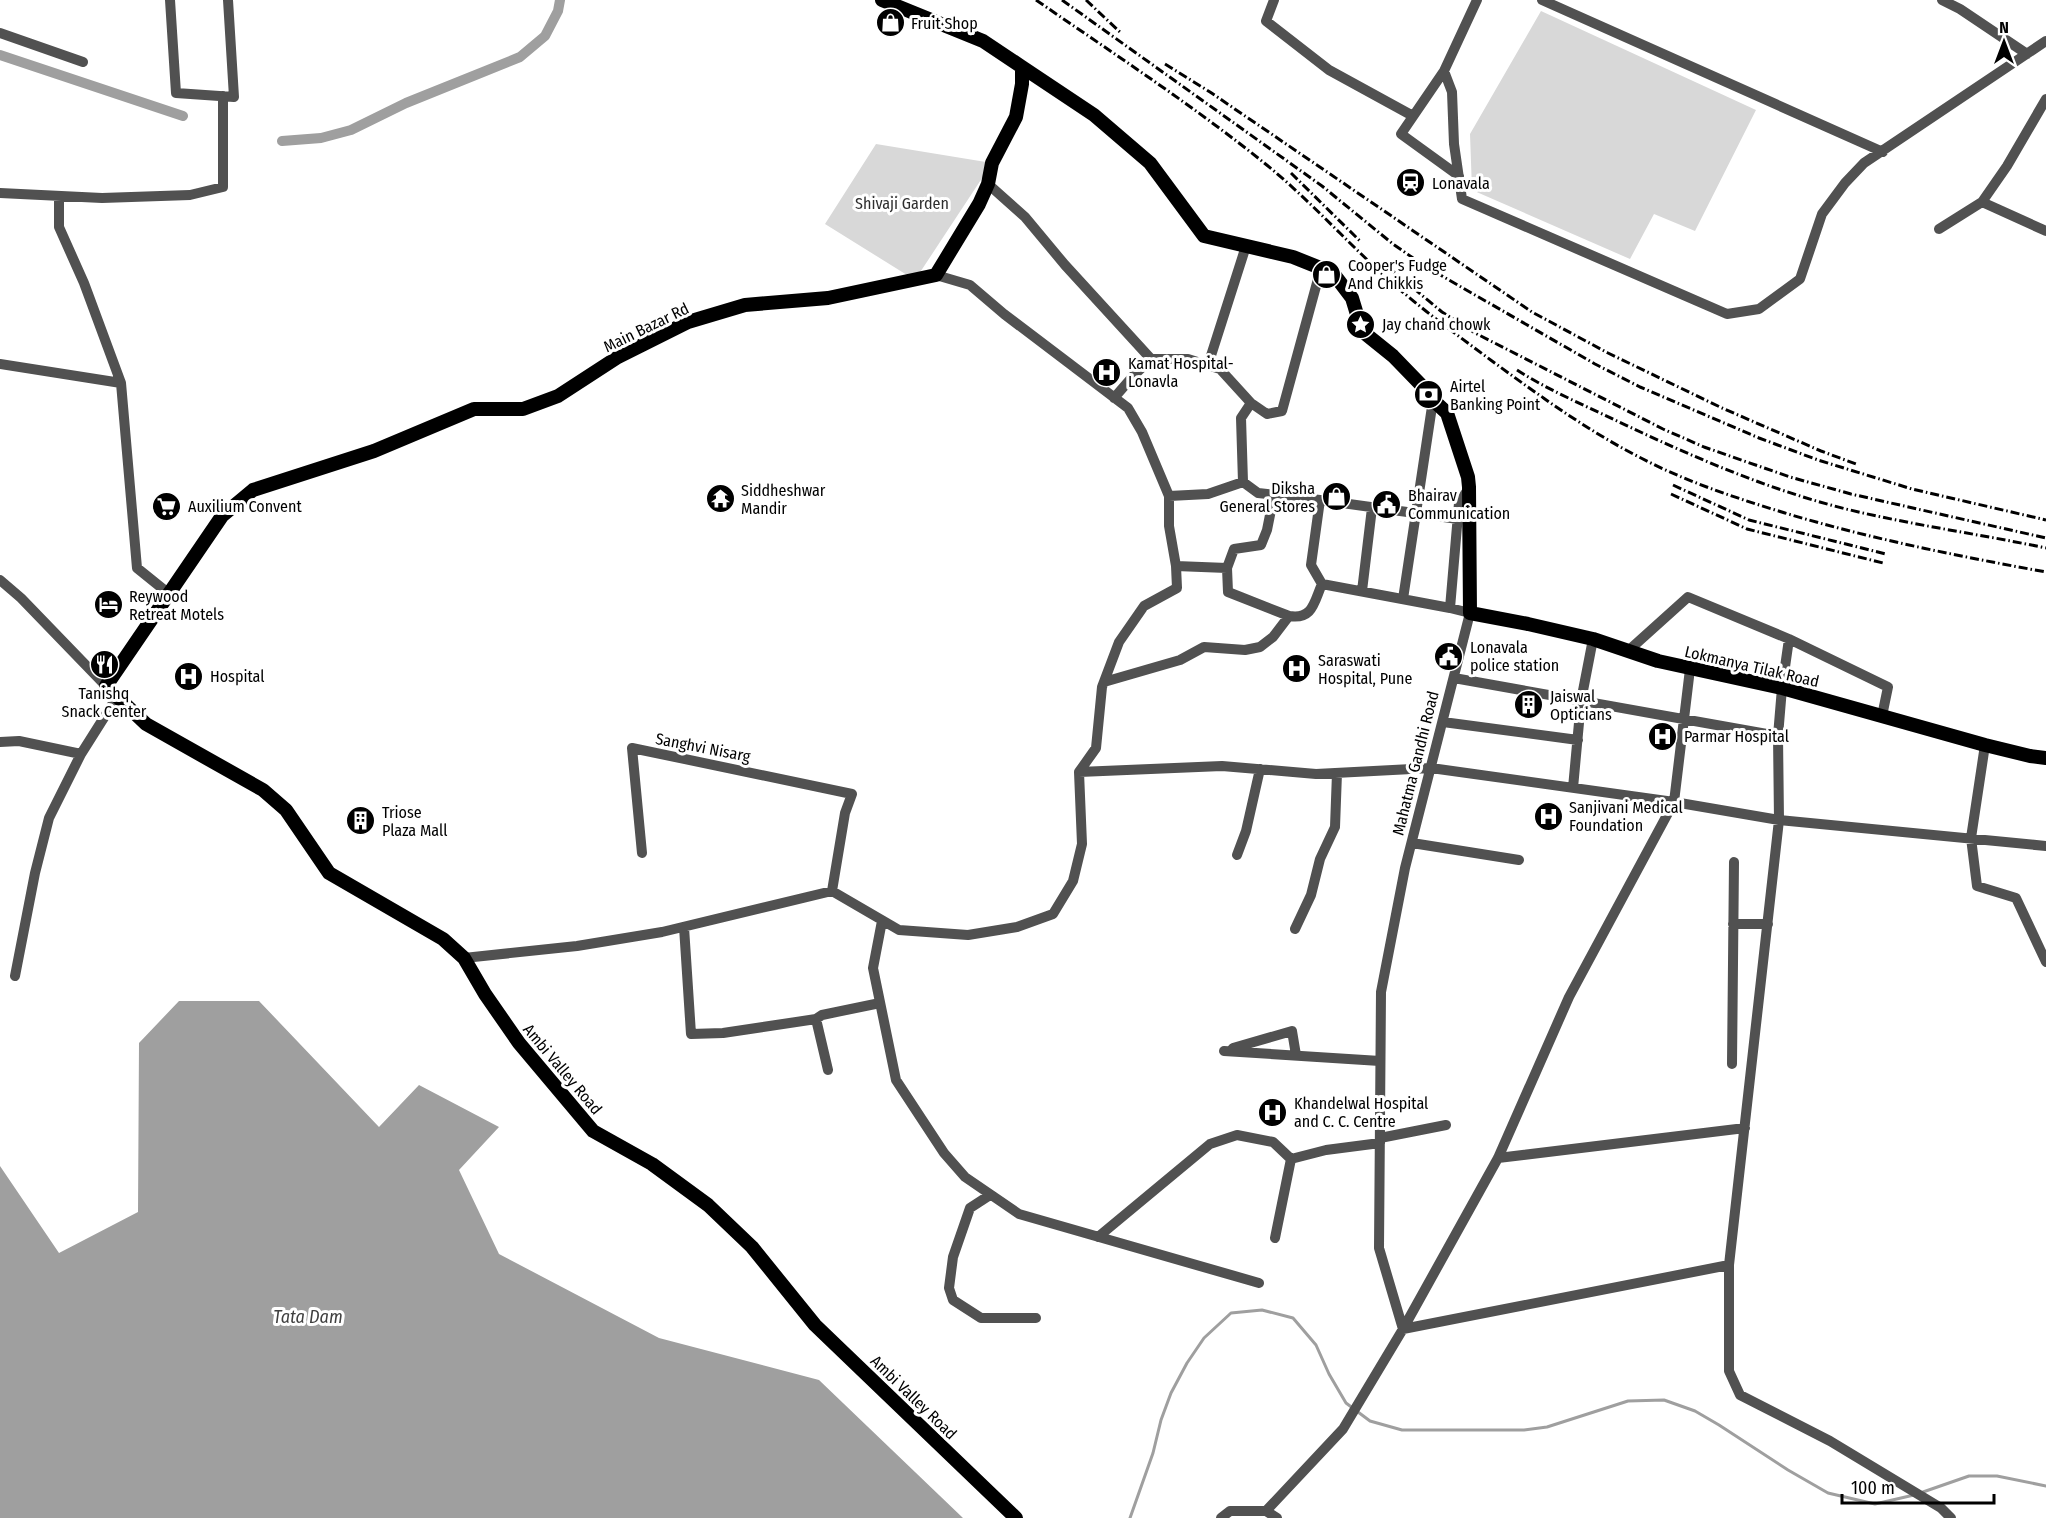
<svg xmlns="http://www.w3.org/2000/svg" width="2046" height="1518" font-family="'Fira Sans Condensed',sans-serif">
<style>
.green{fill:#d8d8d8}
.water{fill:#9f9f9f}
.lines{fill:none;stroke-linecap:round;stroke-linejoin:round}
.stream{stroke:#9f9f9f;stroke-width:3}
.canal{stroke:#9f9f9f;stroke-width:10}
.minor{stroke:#515151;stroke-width:10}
.major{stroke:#000;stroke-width:14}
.rail{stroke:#000;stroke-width:3;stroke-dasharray:9 3 1.5 3;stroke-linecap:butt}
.labels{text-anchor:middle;stroke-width:6;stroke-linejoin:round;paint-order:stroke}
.poi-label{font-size:16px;fill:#000;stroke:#fff;text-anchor:start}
.park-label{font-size:16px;fill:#2f2f2f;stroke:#fff}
.street-label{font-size:16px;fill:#000;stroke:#fff}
.water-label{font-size:18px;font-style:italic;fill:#404040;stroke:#fff}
</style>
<rect width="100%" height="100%" fill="#fff"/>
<path class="green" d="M1541,11L1756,110L1695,231L1654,214L1630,259L1472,190L1470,134Z
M876,144L992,163L915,280L825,224Z"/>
<path class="water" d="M179,1001H259L379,1127L419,1085L499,1127L459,1170L499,1254L659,1338L819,1380L963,1518H0V1166L59,1253L138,1212L139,1043Z"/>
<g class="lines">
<path class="stream" d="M1923,1492L1969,1476H1997L2046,1486
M1130,1518L1153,1453L1161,1420L1171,1393L1187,1363L1204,1338L1231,1313L1262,1310L1293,1318L1316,1345L1329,1374L1346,1403L1370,1421L1402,1430H1524L1547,1427L1628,1401L1664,1400L1695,1411L1719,1425L1788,1470L1828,1493L1875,1504L1914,1495"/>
<path class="canal" d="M0,55L183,116
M282,141L321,138L351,130L406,103L520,57L545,36L558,11L560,0"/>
<path class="minor" d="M170,0L176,93L234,97L228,0
M1274,0L1266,21L1329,70L1413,116
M1477,0L1444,71L1452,92L1454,144L1462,199L1727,314L1759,309L1800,279L1822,214L1845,183L1864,163L2046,41
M1542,0L1883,152
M1942,0L1960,9L2027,54
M0,33L83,62
M1444,71L1401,134L1459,176
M988,184L1025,217L1065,265L1151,359
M0,193L102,198L190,195L223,187V96
M59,196V227L84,283L121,383
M1982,202L2046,231
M1939,229L1982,202L2007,166L2046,99
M936,275L970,285L1004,314L1128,408L1142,432L1169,496V526L1176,566L1177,588L1144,606L1119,642L1102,687L1096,748L1079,772
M0,364L121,383L137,568L168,593
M1208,365L1246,246
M1114,398L1134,375L1151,359H1188L1220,369L1251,403L1241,418L1243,482L1208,494L1169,496
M1251,403L1267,414L1282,411L1321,268
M1243,482L1258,493L1320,500
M1176,566L1227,568L1228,592L1289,616
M1227,568L1234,549L1261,545L1267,530L1274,495
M0,580L21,598L106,686
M1322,584L1311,565L1320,500L1458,519
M1362,591L1372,508
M1403,599L1433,400
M1450,608L1470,613L1405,868L1381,992L1379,1248L1403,1329L1729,1265L1779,820L1778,736L1782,688L1789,639
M1628,651L1688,597L1789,639L1888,687L1882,716
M1454,678L1778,736
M1104,682L1180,660L1204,647L1245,650L1260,647L1273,637L1289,616C1313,620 1314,602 1322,584L1450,608L1459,503L1469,488
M1443,722L1578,740
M0,742L19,741L81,754L117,697
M1985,745L1971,838L1977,886L2016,898L2046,962
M1573,788L1581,701L1593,639
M1412,843L1519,860
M642,853L632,748L852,794L845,813L832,891
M1237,855L1246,831L1260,769
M882,921L873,968L896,1080L944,1153L965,1177L1019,1214L1259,1283
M1733,924H1768
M684,927L691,1034L723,1033L816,1019L822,1015L880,1003
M1295,929L1311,895L1320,859L1335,827L1337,773
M464,958L577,946L662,932L832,891L899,930L968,935L1017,927L1053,914L1073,881L1082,844L1079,772L1222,766L1316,774L1431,768L1674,802L1779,820L2046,846
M15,976L35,873L49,818L81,754
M816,1019L828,1070
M1233,1048L1292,1031L1296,1055
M1224,1051L1380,1061
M1732,1064L1734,862
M1380,1138L1446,1125
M1498,1158L1745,1128
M990,1195L970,1208L953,1257L949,1288L953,1300L981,1318H1036
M1098,1237L1210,1144L1237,1135L1273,1142L1291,1159L1326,1150L1380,1143
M1275,1238L1291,1159
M1729,1265V1371L1740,1395L1830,1441L1941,1508L1951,1518
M1266,1511L1277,1518
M1221,1518L1230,1511H1266L1343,1429L1403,1329L1498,1158L1569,997L1674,802L1690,669"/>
<path class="major" d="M882,0L983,41L1022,67V84L1016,117L992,163L988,184L979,204L936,275L828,298L745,305L688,322L618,357L558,396L523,409H474L374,451L253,490L222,516L106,686L146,724L263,790L286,810L329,873L443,939L464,958L485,994L519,1043L593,1131L652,1164L708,1205L752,1247L815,1325L1016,1518
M1022,67L1094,115L1150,163L1204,236L1293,257L1333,273L1352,298L1362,331L1393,356L1425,389L1433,400L1447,413L1468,477L1469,487L1470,613L1528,624L1593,639L1658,661L1782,688L1985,745L2030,756L2046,758"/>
<path class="rail" d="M1036,0C1114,54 1194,106 1268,166C1314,204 1353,249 1398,288C1428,314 1460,337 1492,361C1540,396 1588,431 1641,458C1687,482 1736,498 1785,513C1871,539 1958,556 2046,572
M1062,0L1322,186L1393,244L1423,265L1595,364L1640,387L1759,438L1818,460L1912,489L2046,520
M1086,0L1121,33
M1165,64L1210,92L1532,312L1608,353L1722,408L1821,451L1856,464
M1291,173L1361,242
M1388,267L1442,312L1475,333L1663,429L1704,447L1790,477L1851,494L2046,538
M1517,370C1548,390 1584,405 1617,421C1691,456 1766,489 1846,509C1912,525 1979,534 2046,548
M1673,485L1749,520L1886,554
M1671,494L1747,529L1883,563"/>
</g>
<defs>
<symbol id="shop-disc" viewBox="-11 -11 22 22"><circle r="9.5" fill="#000" stroke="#fff"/><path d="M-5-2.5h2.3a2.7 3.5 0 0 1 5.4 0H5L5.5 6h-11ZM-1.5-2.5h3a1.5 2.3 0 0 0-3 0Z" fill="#fff"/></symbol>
<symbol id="station-disc" viewBox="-11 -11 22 22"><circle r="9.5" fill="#000" stroke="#fff"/><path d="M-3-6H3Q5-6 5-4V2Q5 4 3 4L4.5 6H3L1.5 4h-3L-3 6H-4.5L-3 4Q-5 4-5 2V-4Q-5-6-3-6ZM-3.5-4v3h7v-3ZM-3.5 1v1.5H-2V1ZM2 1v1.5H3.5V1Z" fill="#fff"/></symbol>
<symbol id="sight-disc" viewBox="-11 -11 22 22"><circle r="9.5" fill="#000" stroke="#fff"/><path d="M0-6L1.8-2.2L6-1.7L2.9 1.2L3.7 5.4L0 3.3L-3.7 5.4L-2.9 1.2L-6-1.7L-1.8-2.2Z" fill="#fff"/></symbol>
<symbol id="hospital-disc" viewBox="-11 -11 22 22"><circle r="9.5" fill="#000" stroke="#fff"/><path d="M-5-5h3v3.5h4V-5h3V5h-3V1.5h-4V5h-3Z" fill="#fff"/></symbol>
<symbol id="bank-disc" viewBox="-11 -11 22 22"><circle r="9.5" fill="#000" stroke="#fff"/><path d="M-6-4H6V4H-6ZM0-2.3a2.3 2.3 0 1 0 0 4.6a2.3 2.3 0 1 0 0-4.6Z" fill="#fff"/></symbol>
<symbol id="temple-disc" viewBox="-11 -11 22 22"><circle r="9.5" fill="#000" stroke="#fff"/><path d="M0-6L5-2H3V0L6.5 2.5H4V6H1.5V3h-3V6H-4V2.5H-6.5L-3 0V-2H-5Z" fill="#fff"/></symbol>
<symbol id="civic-disc" viewBox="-11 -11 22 22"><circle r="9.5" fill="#000" stroke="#fff"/><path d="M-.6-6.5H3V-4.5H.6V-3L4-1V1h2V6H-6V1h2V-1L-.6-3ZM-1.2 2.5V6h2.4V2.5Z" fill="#fff"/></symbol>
<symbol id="supermarket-disc" viewBox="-11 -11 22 22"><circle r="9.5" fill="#000" stroke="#fff"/><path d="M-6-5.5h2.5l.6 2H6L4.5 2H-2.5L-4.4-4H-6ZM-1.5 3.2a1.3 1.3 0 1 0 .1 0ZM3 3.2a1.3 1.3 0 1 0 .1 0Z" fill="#fff"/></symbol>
<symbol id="hotel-disc" viewBox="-11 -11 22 22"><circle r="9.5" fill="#000" stroke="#fff"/><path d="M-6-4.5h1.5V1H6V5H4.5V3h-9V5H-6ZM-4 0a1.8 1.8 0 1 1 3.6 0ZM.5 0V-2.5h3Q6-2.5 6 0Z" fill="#fff"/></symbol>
<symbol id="restaurant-disc" viewBox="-11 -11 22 22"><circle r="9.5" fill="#000" stroke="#fff"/><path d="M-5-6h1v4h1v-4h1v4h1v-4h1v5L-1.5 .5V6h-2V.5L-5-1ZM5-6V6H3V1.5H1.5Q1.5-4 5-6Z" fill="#fff"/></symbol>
<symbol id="building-disc" viewBox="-11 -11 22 22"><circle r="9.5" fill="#000" stroke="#fff"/><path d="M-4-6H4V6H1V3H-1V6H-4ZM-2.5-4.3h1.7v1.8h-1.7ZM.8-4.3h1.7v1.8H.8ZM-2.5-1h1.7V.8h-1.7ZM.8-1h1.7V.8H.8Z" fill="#fff"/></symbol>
</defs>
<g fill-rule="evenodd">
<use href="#shop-disc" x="874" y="6" width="33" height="33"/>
<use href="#station-disc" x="1394" y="166" width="33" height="33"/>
<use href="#shop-disc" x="1310" y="258" width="33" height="33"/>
<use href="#sight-disc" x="1344" y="308" width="33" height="33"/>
<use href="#hospital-disc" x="1090" y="356" width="33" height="33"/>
<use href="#bank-disc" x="1412" y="378" width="33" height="33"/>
<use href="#shop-disc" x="1320" y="480" width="33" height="33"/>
<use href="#temple-disc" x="704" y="482" width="33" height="33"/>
<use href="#civic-disc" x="1370" y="488" width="33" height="33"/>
<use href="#supermarket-disc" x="150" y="490" width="33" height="33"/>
<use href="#hotel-disc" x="92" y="588" width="33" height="33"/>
<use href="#civic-disc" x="1432" y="640" width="33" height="33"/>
<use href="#restaurant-disc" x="88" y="648" width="33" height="33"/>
<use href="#hospital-disc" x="1280" y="652" width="33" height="33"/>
<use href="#hospital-disc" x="172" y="660" width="33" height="33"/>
<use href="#building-disc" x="1512" y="688" width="33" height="33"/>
<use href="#hospital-disc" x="1646" y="720" width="33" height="33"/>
<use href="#hospital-disc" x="1532" y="800" width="33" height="33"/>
<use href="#building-disc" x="344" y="804" width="33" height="33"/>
<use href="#hospital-disc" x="1256" y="1096" width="33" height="33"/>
</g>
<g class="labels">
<g class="poi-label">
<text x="911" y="29">Fruit Shop</text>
<text x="1432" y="189">Lonavala</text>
<text x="1348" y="271">Cooper's Fudge<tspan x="1348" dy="18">And Chikkis</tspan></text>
<text x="1382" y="330">Jay chand chowk</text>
<text x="1128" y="369">Kamat Hospital-<tspan x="1128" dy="18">Lonavla</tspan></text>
<text x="1450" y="392">Airtel<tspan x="1450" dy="18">Banking Point</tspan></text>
<text x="1315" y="494" text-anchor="end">Diksha<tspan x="1315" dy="18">General Stores</tspan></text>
<text x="741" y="496">Siddheshwar<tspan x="741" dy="18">Mandir</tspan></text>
<text x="1408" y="501">Bhairav<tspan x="1408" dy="18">Communication</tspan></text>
<text x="188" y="512">Auxilium Convent</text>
<text x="129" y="602">Reywood<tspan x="129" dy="18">Retreat Motels</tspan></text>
<text x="1470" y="653">Lonavala<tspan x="1470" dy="18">police station</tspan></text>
<text x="1318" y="666">Saraswati<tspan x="1318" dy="18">Hospital, Pune</tspan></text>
<text x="210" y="682">Hospital</text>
<text x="104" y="699" text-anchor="middle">Tanishq<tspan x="104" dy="18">Snack Center</tspan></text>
<text x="1550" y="702">Jaiswal<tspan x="1550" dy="18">Opticians</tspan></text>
<text x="1684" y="742">Parmar Hospital</text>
<text x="1569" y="813">Sanjivani Medical<tspan x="1569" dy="18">Foundation</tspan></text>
<text x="382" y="818">Triose<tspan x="382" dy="18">Plaza Mall</tspan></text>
<text x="1294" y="1109">Khandelwal Hospital<tspan x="1294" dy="18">and C. C. Centre</tspan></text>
</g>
<g class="park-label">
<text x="902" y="209">Shivaji Garden</text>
</g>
<g class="street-label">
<text transform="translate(646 327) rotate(-26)" y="6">Main Bazar Rd</text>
<text transform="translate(1752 666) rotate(13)" y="6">Lokmanya Tilak Road</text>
<text transform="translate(703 747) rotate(11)" y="6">Sanghvi Nisarg</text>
<text transform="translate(1415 763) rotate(-76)" y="6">Mahatma Gandhi Road</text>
<text transform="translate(563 1069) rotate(50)" y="6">Ambi Valley Road</text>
<text transform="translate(914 1397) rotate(44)" y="6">Ambi Valley Road</text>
</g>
<g class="water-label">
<text x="308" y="1323">Tata Dam</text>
</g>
</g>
<g transform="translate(2004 42)" stroke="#ffffff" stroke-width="4.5" paint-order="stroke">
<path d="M0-4.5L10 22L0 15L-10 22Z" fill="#000000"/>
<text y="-9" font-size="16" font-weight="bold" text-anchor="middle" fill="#000000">N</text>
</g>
<path d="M1842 1494v9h152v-9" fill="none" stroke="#000000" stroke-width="3"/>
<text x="1851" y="1494" font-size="18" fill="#000000" stroke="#ffffff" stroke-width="4.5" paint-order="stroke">100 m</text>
</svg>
